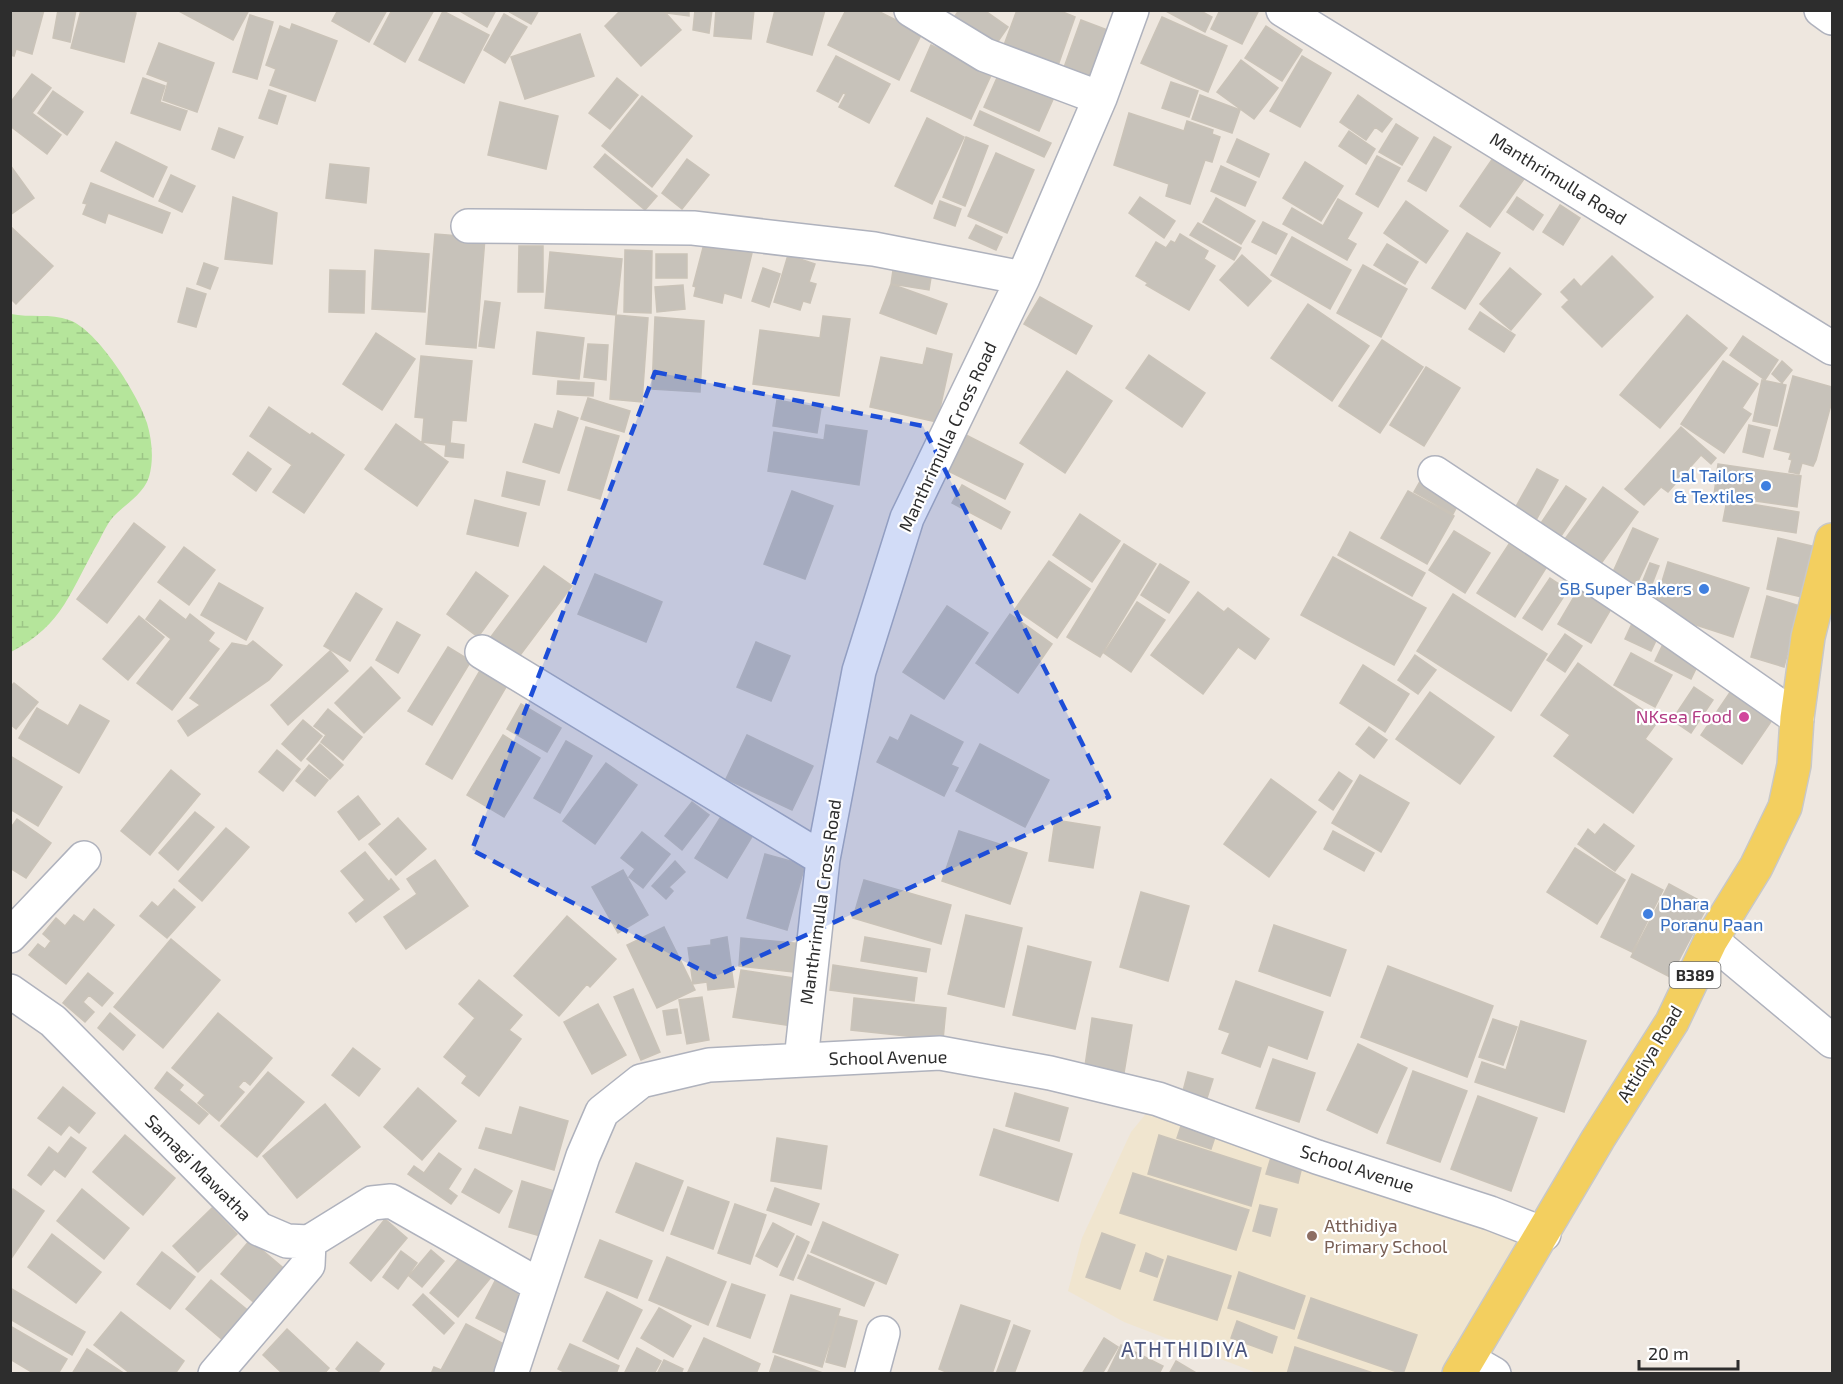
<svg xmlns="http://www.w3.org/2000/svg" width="1843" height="1384" font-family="'Exo 2',sans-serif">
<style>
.education{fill:#f0e5cf}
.wetland{fill:url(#wetland-marsh)}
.building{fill:#c7c2ba;stroke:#cac3b8;stroke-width:1.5}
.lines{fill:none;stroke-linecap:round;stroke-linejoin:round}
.minor-casing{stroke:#afb2bd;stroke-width:36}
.major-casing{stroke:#c8c8c8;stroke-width:36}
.minor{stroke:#fff;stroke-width:33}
.major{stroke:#f3cf5f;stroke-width:33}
.marked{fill:#1d4ed8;fill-opacity:0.2;stroke:#1d4ed8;stroke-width:4.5;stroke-dasharray:12 8;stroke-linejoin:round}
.shop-dot{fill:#3f7fe0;stroke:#fff;stroke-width:2}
.hotel-dot{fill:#d1479c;stroke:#fff;stroke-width:2}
.education-dot{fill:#8d6e63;stroke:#fff;stroke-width:2}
.labels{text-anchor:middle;stroke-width:4.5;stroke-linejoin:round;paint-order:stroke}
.shield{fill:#fff;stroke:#6c6c6c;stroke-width:1.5}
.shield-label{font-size:16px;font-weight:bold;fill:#2d2d2d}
.street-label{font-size:18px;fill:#2d2d2d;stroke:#fff}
.shop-label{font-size:18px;fill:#366cbe;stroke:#fff;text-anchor:end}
.hotel-label{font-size:18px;fill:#b23c85;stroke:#fff;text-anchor:end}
.education-label{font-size:18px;fill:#785e54;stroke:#fff;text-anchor:start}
.quarter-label{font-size:21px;letter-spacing:1.5px;fill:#4b557f;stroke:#fff}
</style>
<defs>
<pattern id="wetland-marsh" width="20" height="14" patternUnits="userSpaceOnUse" patternTransform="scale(1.5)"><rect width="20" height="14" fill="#b5e59b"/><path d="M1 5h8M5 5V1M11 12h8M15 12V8" fill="none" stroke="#9cc586"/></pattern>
</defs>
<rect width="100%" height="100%" fill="#eee7df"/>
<path class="education" d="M1158,1099L1544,1234L1459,1373H1257L1124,1322L1068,1291L1082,1238L1131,1132Z"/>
<path class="wetland" d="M11,314C29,318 51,313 69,320C97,329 139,396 147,423C152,440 154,460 149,477C143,495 124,505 113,517C107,524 103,533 99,541C71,589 64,625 11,652Z"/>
<path class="building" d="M10,10H44L32,54L16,49L14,56L10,55Z
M58,10H76L70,42L53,38Z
M81,10H125L136,13L124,62L71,48Z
M177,10H249L233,40Z
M338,10H387L369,42L332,21Z
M392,10H434L405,62L374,44Z
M458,10H496L487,27Z
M506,10H539L531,24Z
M621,10H663L681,30L641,66L605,26Z
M665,10H689V16L667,13Z
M695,10H712L709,33L693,30Z
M716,10H754L751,39L714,36Z
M775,10H825L812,55L767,42Z
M846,10H876L922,33L899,80L828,45Z
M959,10H984L1008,27L990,53L949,25Z
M1017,10H1058L1075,17L1055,74L1001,53Z
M1164,10H1199L1212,17L1205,32Z
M1220,10H1259L1242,44L1211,29Z
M443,11L489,35L464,83L419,60Z
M504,14L527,27L505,63L484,50Z
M250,15L273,22L257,79L233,72Z
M1162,17L1227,46L1208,92L1141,63Z
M1081,20L1110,31L1091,83L1062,73Z
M292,24L337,41L315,101L270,85L276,69L266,65L280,26L290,30Z
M1266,26L1302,50L1282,81L1245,58Z
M580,34L594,76L525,99L511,57Z
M159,43L214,63L197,112L163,100L168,82L147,74Z
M931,45L992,73L971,119L911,91Z
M836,56L890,84L869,123L839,107L846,94L843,93L838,102L817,91Z
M1302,56L1331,73L1300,127L1270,111Z
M1241,60L1278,88L1254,119L1217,92Z
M1000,71L1055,95L1039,131L984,107Z
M32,74L51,88L32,113L61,135L47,154L10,126V103Z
M143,78L165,86L160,102L187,111L180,130L131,113Z
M617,78L638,95L610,129L589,113Z
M1171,82L1198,91L1189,117L1162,108Z
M269,90L286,96L277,124L259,118Z
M53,91L83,112L67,135L38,113Z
M1200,95L1240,110L1232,133L1192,119Z
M1358,95L1392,119L1382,132L1375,127L1366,140L1340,122Z
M642,96L692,136L652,187L602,146Z
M500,102L558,116L546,169L488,155Z
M980,111L1051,143L1044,157L974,125Z
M1129,113L1184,131L1187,121L1213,130L1212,134L1220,137L1212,162L1205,160L1190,204L1166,196L1169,184L1114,165Z
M927,118L964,137L932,204L895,186Z
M1396,124L1418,138L1402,165L1379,152Z
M219,128L243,137L234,158L212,149Z
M1349,131L1375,149L1366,164L1339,146Z
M966,137L988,146L965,206L943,197Z
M1434,137L1451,147L1426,191L1408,181Z
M1237,139L1269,154L1259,177L1227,162Z
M116,142L167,167L153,197L101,171Z
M996,153L1034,170L1007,233L968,216Z
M605,154L657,196L645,210L594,167Z
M1377,156L1400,168L1378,207L1356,194Z
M1493,158L1524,179L1490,227L1460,206Z
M687,159L709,175L682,209L662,193Z
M1305,162L1343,186L1321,221L1283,198Z
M330,164L369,168L366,203L326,198Z
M10,165L34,198L10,215Z
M1221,166L1256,182L1245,206L1211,191Z
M171,175L195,186L182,212L159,201Z
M91,183L170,213L162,233L108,213L105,223L83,214L87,204L83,203Z
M233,197L277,213L272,264L225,259Z
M1140,197L1175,221L1164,238L1129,213Z
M1517,197L1543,215L1533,230L1507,212Z
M1216,198L1255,221L1241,244L1203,222Z
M1338,199L1362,213L1347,239L1356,244L1347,260L1283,224L1292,208L1323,226Z
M940,201L961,209L955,226L934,218Z
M1406,201L1448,231L1426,263L1384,233Z
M1560,205L1580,218L1563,245L1543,232Z
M1263,222L1287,234L1276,254L1252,242Z
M1198,223L1241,248L1234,260L1190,235Z
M976,225L1002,237L996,250L969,238Z
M10,226L53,266L16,304L10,298Z
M1467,233L1500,253L1465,309L1432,288Z
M435,234L485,238L476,348L426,344Z
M1180,234L1208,251L1204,259L1215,266L1189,310L1146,285L1148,283L1136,276L1156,242L1166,248L1171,241L1175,243Z
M1292,237L1351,270L1330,309L1271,275Z
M705,240L752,253L741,298L724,293L722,303L694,296L696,287L693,286Z
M1387,244L1418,262L1405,284L1374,265Z
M519,246H543V292H518Z
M375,250L429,254L425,312L372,309Z
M625,250L652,251L651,313L624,312Z
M550,252L622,259L616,315L545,308Z
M656,254H687V278H656Z
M788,255L815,264L809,282L816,284L810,303L803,301L800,310L774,302Z
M1242,255L1271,281L1248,306L1220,280Z
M1612,256L1653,297L1602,347L1562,307L1569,300L1561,292L1574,279L1581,287Z
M895,257L933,265L929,290L891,284Z
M204,263L218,268L210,289L197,284Z
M1363,265L1407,289L1381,337L1337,313Z
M763,268L780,274L769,307L752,301Z
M1510,268L1541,294L1511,330L1480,304Z
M330,270L365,271L364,313L329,312Z
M891,284L947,304L936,334L880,313Z
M683,285L685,309L657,312L655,287Z
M187,288L206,294L196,327L178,322Z
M1040,297L1092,326L1076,354L1024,324Z
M485,301L500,303L494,348L479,346Z
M1308,304L1369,346L1332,401L1271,358Z
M1480,312L1515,335L1504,352L1469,329Z
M616,315L648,318L642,402L610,399Z
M1687,315L1727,348L1660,428L1620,395Z
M823,316L850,319L839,396L753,384L760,330L820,338Z
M655,317L704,321L700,392L652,389Z
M537,332L584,338L579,379L533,374Z
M376,333L415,359L382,410L343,384Z
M1743,336L1778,360L1765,380L1730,355Z
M1382,340L1423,367L1380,433L1339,406Z
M588,344L608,345L606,380L584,377Z
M927,348L952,354L937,422L870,407L881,357L923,365Z
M1149,355L1205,393L1182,427L1126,388Z
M421,356L472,361L466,421L452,420L450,443L464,445L463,458L445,456L446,445L422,442L424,418L415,417Z
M1723,361L1758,384L1742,408L1751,414L1724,453L1681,424Z
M1782,361L1792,370L1782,383L1772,374Z
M1426,367L1460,388L1424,446L1390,425Z
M1067,371L1112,401L1065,473L1020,443Z
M1793,376L1832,387V401L1816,460L1813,466L1802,463L1799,474L1789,472L1792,460L1789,459L1791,453L1774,449Z
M1762,380L1786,385L1777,426L1753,421Z
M558,381L594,383L593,396L557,394Z
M588,398L630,411L624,432L581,419Z
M777,400L821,408L817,433L773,426Z
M269,407L310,435L312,433L344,455L304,513L273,492L292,465L250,436Z
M558,411L578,418L559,473L523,462L535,424L553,429Z
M396,424L448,462L417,506L365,469Z
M826,425L867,431L859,485L768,471L774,432L824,440Z
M1749,425L1770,430L1763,457L1743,452Z
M586,427L619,436L600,499L568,490Z
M1681,427L1716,458L1711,464L1701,455L1668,492L1661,487L1644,505L1625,489Z
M966,435L1023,464L1005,499L948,471Z
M248,452L271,469L256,491L233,474Z
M1718,464L1801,476L1797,507L1714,495Z
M1537,469L1558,480L1535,522L1514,510Z
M507,472L545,481L539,505L502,496Z
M1423,476L1462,497L1453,514L1414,492Z
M962,485L1010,512L1001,529L952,503Z
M1566,486L1586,499L1557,542L1537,529Z
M1603,487L1638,512L1600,565L1565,539Z
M792,491L833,506L805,579L764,564Z
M1408,491L1454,516L1427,564L1381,538Z
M475,500L526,513L518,546L467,534Z
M1727,500L1799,512L1796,533L1723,521Z
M1080,514L1120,541L1092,582L1053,555Z
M134,523L165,547L107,623L77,599Z
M1633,528L1658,539L1632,594L1608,583Z
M1454,531L1490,553L1465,593L1429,570Z
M1350,532L1425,573L1412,596L1338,555Z
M1778,538L1825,549L1815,600L1767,589Z
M1124,544L1156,564L1100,657L1067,637Z
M1509,544L1546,568L1515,617L1477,593Z
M184,547L215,570L189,605L158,582Z
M1333,557L1426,608L1394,665L1301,615Z
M1049,561L1090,589L1057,638L1015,609Z
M1668,562L1749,588L1733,637L1653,611Z
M1650,563L1659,566L1645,602L1636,598Z
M1160,564L1189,582L1169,613L1141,595Z
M544,566L572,586L518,658L490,638Z
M476,572L508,596L478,637L447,614Z
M595,574L662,602L646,642L578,614Z
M1550,578L1568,590L1542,630L1523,618Z
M219,583L263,608L246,640L201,615Z
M1578,590L1611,609L1591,643L1558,624Z
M1198,592L1224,612L1228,608L1269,639L1255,659L1238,647L1203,694L1151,655Z
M356,593L382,609L350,661L324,646Z
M1453,594L1547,654L1511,711L1417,651Z
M1767,596L1800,606L1784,667L1751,657Z
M160,600L186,620L190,614L214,633L208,641L219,649L172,710L137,683L171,639L146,619Z
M1137,602L1165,620L1131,672L1104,653Z
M947,606L988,633L944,699L903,672Z
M1010,614L1052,644L1018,693L976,663Z
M139,616L164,637L128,680L103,659Z
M1635,617L1661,630L1651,651L1625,639Z
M397,622L420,635L398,673L376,660Z
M1565,634L1582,646L1565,672L1547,660Z
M1666,638L1702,656L1691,679L1655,661Z
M253,641L282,665L269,680L188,736L178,721L200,705L190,698L232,643L247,646Z
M756,642L790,656L771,701L737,687Z
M448,647L471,661L432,725L408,711Z
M330,651L348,671L288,725L271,705Z
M1631,653L1672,675L1655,707L1614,685Z
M1415,655L1436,670L1418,694L1398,680Z
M1578,663L1658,721L1645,739L1672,759L1633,813L1554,756L1570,735L1541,715Z
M1363,665L1409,694L1385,732L1340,703Z
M371,667L400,698L364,733L335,703Z
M482,667L509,682L452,779L426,764Z
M1737,682L1779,710L1742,764L1701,735Z
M14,683L38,702L16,729L10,724V687Z
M1694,687L1713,700L1691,733L1672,720Z
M1430,692L1494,737L1460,784L1396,739Z
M521,704L561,728L547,752L507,729Z
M80,705L109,721L79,773L19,738L37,708L68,726Z
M328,709L362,737L343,760L321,742L326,735L314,726Z
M911,715L963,742L951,765L958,768L944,796L877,762L890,737L898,741Z
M303,720L322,736L301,761L282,744Z
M1369,727L1387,740L1374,758L1356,744Z
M503,735L540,758L504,817L467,795Z
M747,735L813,766L792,810L726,779Z
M566,741L592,756L560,813L534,798Z
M320,744L343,765L330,779L307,759Z
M980,744L1049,780L1025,827L956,791Z
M277,750L300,769L283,791L259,772Z
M10,756L62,787L38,826L10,809Z
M606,763L637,785L595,844L563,821Z
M309,765L328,780L315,796L296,781Z
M171,770L200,794L150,855L121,831Z
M1339,772L1352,781L1333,810L1319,800Z
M1360,775L1409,803L1381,852L1332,823Z
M1271,779L1316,812L1269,877L1224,844Z
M358,796L380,824L359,840L338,812Z
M692,802L709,815L682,850L665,836Z
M195,812L214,827L178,870L159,853Z
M722,815L753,835L727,878L695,858Z
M398,818L426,849L396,875L369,844Z
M17,819L51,843L26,878L10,868V829Z
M1055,820L1100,827L1093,868L1049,861Z
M1604,824L1634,846L1615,871L1578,844L1588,829L1595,835Z
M226,828L249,847L202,901L179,881Z
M959,831L1027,853L1010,904L942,881Z
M1333,831L1374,853L1364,871L1324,849Z
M642,832L670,854L643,888L629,877L635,869L621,858Z
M1575,848L1625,880L1597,924L1547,892Z
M365,852L389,882L391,879L399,889L356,922L349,913L365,900L341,871Z
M765,854L805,865L787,930L747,918Z
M435,860L468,906L406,949L384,917L417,894L407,879Z
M675,861L685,872L669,887L673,891L666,899L652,886Z
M623,870L648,915L618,933L592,887Z
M1632,874L1663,890L1632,952L1601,937Z
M864,880L951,905L941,944L853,918Z
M1669,884L1708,905L1670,977L1631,957Z
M174,889L195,907L167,938L140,916L152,902L158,907Z
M1141,892L1189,906L1168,981L1120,967Z
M94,909L114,925L66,984L29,955L38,944L45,949L51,941L43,934L56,918L65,926L74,915L84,922Z
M966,915L1022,928L1004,1007L948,994Z
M567,916L616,959L590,987L587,984L559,1016L514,976Z
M1274,925L1346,950L1330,996L1259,971Z
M664,927L695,990L657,1008L627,945Z
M727,937L734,987L708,990L707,982L693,984L688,948L711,945V940Z
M865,937L930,949L926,972L861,961Z
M741,938L804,944L802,973L739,966Z
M171,939L220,980L163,1048L114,1007Z
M1028,946L1091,962L1075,1029L1013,1015Z
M833,965L917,978L914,1001L830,990Z
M1388,966L1493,1006L1467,1077L1361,1037Z
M741,970L800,979L792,1026L733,1017Z
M88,973L113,993L102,1006L89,995L83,1002L94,1012L85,1022L63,1003Z
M479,980L522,1015L509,1030L521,1039L479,1096L462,1083L467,1076L444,1057L475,1018L459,1004Z
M1236,981L1323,1012L1307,1059L1268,1045L1260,1067L1222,1053L1230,1033L1219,1029Z
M633,989L660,1052L641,1060L614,997Z
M702,997L709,1040L687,1044L679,1000Z
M854,998L946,1008L943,1040L851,1030Z
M598,1004L626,1055L592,1074L564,1022Z
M677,1009L681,1033L667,1035L663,1011Z
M110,1013L135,1035L123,1050L98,1028Z
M218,1013L272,1058L250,1085L244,1080L238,1087L244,1092L219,1121L198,1103L205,1095L172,1068Z
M1092,1018L1132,1025L1124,1073L1085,1066Z
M1493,1019L1517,1027L1503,1065L1479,1057Z
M1521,1021L1586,1041L1564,1112L1475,1082L1482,1062L1506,1070Z
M1358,1044L1407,1068L1377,1133L1327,1110Z
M353,1048L380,1069L359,1096L332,1075Z
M1273,1059L1315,1073L1299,1122L1256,1108Z
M1413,1071L1467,1091L1440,1162L1387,1143Z
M167,1072L183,1085L179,1090L208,1114L199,1124L155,1088Z
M268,1072L304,1102L257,1157L221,1126Z
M1188,1072L1213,1079L1207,1098L1183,1091Z
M63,1087L95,1113L79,1133L69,1125L61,1135L38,1118Z
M418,1088L456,1121L422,1160L384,1127Z
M1015,1093L1068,1108L1059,1141L1006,1126Z
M1478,1096L1537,1118L1511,1191L1451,1169Z
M325,1104L360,1147L297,1198L263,1156Z
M520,1107L568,1121L554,1170L479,1148L486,1128L512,1135Z
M1182,1123L1216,1134L1211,1149L1177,1138Z
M994,1129L1072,1154L1058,1201L980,1175Z
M125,1135L175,1178L143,1215L93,1172Z
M1159,1135L1261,1168L1251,1206L1148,1174Z
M71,1137L86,1148L65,1177L54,1169L41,1185L28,1175L49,1147L58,1154Z
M777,1138L827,1146L821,1189L771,1181Z
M439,1153L461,1169L448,1189L457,1196L451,1204L408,1174L414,1166L424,1173Z
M1272,1154L1303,1162L1298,1183L1266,1174Z
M636,1163L683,1181L663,1231L616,1212Z
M475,1169L512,1191L499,1213L462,1192Z
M1133,1173L1249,1210L1236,1250L1120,1213Z
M522,1181L557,1192L544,1237L509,1227Z
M688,1187L729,1202L713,1249L671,1234Z
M775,1188L819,1204L811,1225L767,1210Z
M13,1189L44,1211L10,1260V1193Z
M82,1189L129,1228L104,1259L57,1221Z
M735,1204L766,1215L750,1264L718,1253Z
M1260,1205L1277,1209L1270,1236L1253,1231Z
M212,1208L237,1234L198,1272L173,1246Z
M385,1219L407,1238L371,1281L350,1263Z
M823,1222L898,1255L886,1284L811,1252Z
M773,1223L794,1234L777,1267L756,1256Z
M1102,1233L1135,1245L1120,1289L1086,1277Z
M52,1234L101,1272L76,1303L28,1267Z
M797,1236L809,1242L793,1280L780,1275Z
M250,1240L287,1271L258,1306L221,1274Z
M600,1240L652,1261L637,1298L585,1277Z
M431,1250L444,1261L422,1287L409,1276Z
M401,1251L417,1263L398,1289L383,1277Z
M162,1252L195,1277L170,1309L137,1284Z
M464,1252L492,1276L458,1317L430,1293Z
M1146,1253L1163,1260L1157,1277L1140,1271Z
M808,1255L874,1283L864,1306L798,1278Z
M1168,1256L1231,1276L1217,1320L1154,1300Z
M667,1257L726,1282L708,1325L649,1300Z
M1239,1272L1305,1296L1294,1329L1228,1308Z
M496,1279L527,1295L508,1334L476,1318Z
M211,1280L250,1312L225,1342L186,1309Z
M732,1284L765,1295L750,1338L717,1326Z
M10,1288L85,1332L72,1355L10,1319Z
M607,1292L642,1310L618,1359L583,1341Z
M423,1294L454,1323L444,1334L413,1305Z
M791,1295L840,1309L822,1367L773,1352Z
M1311,1298L1417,1335L1403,1374L1298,1338Z
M961,1305L1010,1321L992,1374H951L939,1369Z
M659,1308L691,1326L673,1357L641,1338Z
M121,1312L184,1361L175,1374H131L94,1345Z
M838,1316L857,1321L845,1367L826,1362Z
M1237,1321L1277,1337L1272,1353L1231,1338Z
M466,1324L511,1348L497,1374H431L434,1367L441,1370Z
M1014,1325L1030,1331L1014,1374H996Z
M10,1326L67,1359L58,1374H35L10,1359Z
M287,1329L329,1368L324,1374H283L263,1355Z
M704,1338L760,1364L756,1374H687Z
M1104,1338L1118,1347L1102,1374H1082Z
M357,1342L384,1364L377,1374H342L336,1369Z
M570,1344L619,1366L616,1374H568L558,1369Z
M1121,1345L1163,1366L1159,1374H1107Z
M1295,1347L1376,1374H1287Z
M637,1348L661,1361L654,1374H624Z
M87,1349L125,1374H72Z
M775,1356L823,1373V1374H769Z
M664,1360L683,1369L681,1374H657Z
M1176,1361L1198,1374H1169Z"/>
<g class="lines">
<defs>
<path id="minor" d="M911,10L985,55L1100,98
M1283,10L1832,348
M1821,10L1832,18
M468,226L693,228L874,249L1023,278
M1435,473L1655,619L1797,718
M482,652L823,859
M10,936L84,858
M1711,940L1832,1041
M10,991L53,1021L259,1229L287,1241L309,1242L372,1203L391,1201L539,1285
M801,1060L823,859L859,671L907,518L1023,278L1100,98L1132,10
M1468,1359L1494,1374
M215,1374L308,1265L309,1242
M511,1374L583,1156L602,1112L641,1081L709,1065L940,1053L1050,1073L1158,1099L1317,1157L1490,1213L1544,1234
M872,1374L883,1333"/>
<path id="major" d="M1459,1374L1598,1139L1672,1022L1711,940L1756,867L1785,807L1794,765L1797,718L1808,637L1832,540"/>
</defs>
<use href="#minor" class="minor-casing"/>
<use href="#major" class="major-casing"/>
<use href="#minor" class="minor"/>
<use href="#major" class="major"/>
</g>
<path class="marked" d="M655,372L923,426L1109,797L714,977L472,850Z"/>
<g class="shop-dot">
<circle cx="1766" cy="486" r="6"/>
<circle cx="1704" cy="589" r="6"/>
<circle cx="1648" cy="914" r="6"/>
</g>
<circle class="hotel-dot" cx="1744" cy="717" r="6"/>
<circle class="education-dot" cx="1312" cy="1236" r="6"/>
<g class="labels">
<rect class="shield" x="1669.5" y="962" width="51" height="26" rx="4.5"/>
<g class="shield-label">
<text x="1695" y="981">B389</text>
</g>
<g class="street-label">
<text transform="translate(1558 179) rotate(32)" y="6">Manthrimulla Road</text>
<text transform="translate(948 437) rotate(-65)" y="6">Manthrimulla Cross Road</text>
<text transform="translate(821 902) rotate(-82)" y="6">Manthrimulla Cross Road</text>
<text transform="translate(1650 1054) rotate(-59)" y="6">Attidiya Road</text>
<text transform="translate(888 1058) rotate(-1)" y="6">School Avenue</text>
<text transform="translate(198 1168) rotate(45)" y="6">Samagi Mawatha</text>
<text transform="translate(1357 1169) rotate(18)" y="6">School Avenue</text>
</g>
<g class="shop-label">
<text x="1754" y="482">Lal Tailors<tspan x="1754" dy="21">&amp; Textiles</tspan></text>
<text x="1692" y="595">SB Super Bakers</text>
<text x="1660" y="910" text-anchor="start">Dhara<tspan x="1660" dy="21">Poranu Paan</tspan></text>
</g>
<g class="hotel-label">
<text x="1732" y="723">NKsea Food</text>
</g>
<g class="education-label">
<text x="1324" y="1232">Atthidiya<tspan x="1324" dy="21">Primary School</tspan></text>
</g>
<g class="quarter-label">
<text x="1185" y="1357">ATHTHIDIYA</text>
</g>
</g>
<rect width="1843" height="1384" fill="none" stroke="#2d2d2d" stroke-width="24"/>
<path d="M1639 1360v9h99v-9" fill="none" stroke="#2d2d2d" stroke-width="3"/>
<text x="1648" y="1360" font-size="18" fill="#2d2d2d" stroke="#ffffff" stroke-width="4.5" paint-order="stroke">20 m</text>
</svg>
